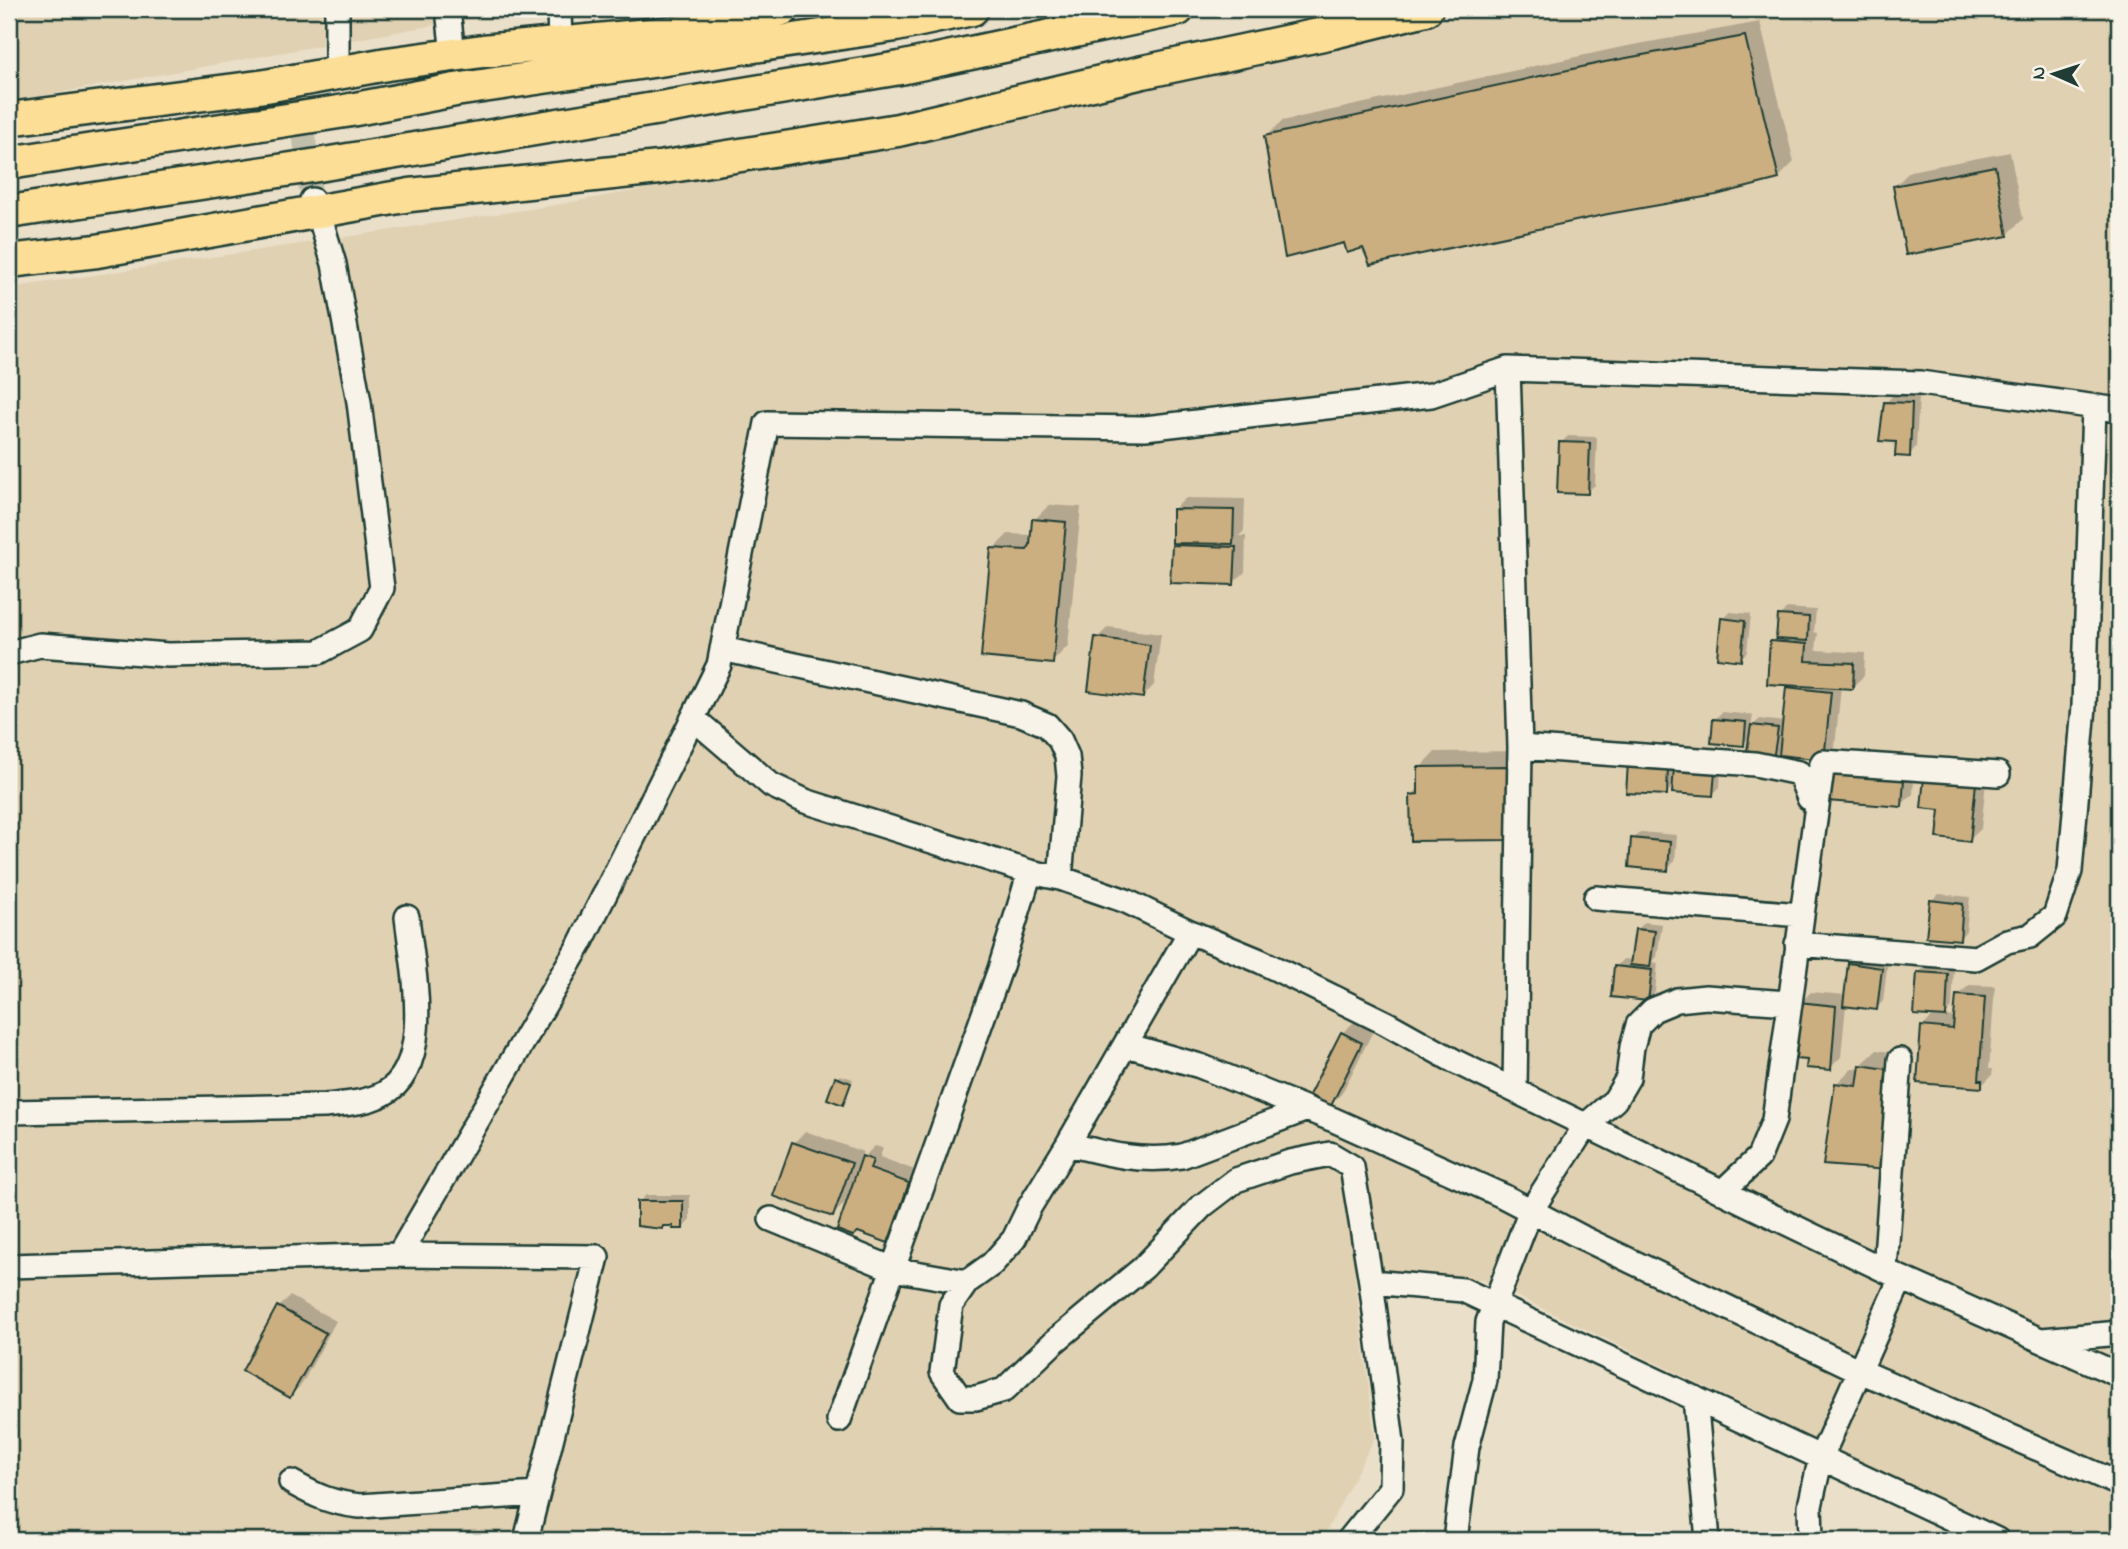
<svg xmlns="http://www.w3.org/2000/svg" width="2128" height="1549" font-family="'Indie Flower',sans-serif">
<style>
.built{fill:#e1d1b3}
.shadow{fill:#0003}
.building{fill:#ccaf81;stroke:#1f3d34;stroke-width:2}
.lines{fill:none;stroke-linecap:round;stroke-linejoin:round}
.minor-tunnel{stroke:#c1bfab;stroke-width:23;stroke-dasharray:23 11;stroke-linecap:butt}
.minor-casing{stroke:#1f3d34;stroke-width:28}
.highway-casing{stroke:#1f3d34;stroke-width:37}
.minor{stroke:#f7f3e8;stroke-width:23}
.highway{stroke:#fdde96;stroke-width:32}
</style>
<rect width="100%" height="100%" fill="#eadfc9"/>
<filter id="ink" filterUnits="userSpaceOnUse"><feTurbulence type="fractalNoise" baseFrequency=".0143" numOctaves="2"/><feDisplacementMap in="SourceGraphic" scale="14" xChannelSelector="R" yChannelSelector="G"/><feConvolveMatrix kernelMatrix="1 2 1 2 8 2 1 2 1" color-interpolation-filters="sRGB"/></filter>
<g filter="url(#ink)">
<path class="built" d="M9,9H523L9,102Z
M1490,9H2119V1540H2024L1483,1280L1354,1271L1375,1437L1322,1540H9V288L550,206L748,170Z"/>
<path class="shadow" d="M1760,22L1794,162L1778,178L1364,245L1346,240L1266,136L1282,121L1622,47Z
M2010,152L2023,219L2008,234L1895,186L1910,171Z
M1893,395L1919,397L1916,447L1909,455L1886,403Z
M1568,436L1597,437L1595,485L1587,492L1561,443Z
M1186,498L1245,499L1244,531L1239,536H1246L1245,572L1233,583L1174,545L1178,541L1174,509Z
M1049,505L1081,507L1068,646L1052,662L993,549L1008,534L1032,535L1034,520Z
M1787,608L1816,610L1814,632L1818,633L1816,650L1865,653L1864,676L1852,687L1841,686L1835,747L1824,758L1781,750L1773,758L1751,736L1743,744L1715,719L1722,712L1753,715L1751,727L1760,719L1784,722L1787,688L1792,683L1772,642L1778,636L1780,616Z
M1730,612L1751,614L1747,652L1740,659L1723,619Z
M1108,627L1161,634L1154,685L1143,697L1097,638Z
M1523,751L1524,823L1412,795L1420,787V768L1435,752Z
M1675,759L1721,764L1720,787L1713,794L1674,785L1666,794L1628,791Z
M1915,768L1913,794L1901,805L1829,799Z
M1987,773L1981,829L1969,840L1942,808Z
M1640,832L1677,835L1675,861L1667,869L1633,839Z
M1939,894L1970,897L1966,931L1959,939L1931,901Z
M1644,922L1662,924L1657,957L1652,962L1658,963L1655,992L1648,999L1616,967L1623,959L1633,960L1637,929Z
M1857,957L1888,961L1883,1001L1876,1009L1846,1005L1841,1057L1830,1068L1809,1058L1800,1003L1811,992L1846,995L1850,964Z
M1926,966L1954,967L1952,1008L1944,1016L1956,1017L1958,996L1969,985L1995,986L1989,1069H1993L1992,1075L1981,1086L1922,1027L1935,1014L1918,973Z
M1354,1022L1373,1031L1342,1093L1331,1104L1342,1033Z
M1877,1050L1902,1054L1903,1153L1836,1084L1852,1068L1861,1069V1065Z
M840,1075L853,1079L843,1103L837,1078Z
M805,1131L863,1152L859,1161L875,1146L883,1148L880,1157L920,1172L899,1230L888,1241L849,1199L833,1215L794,1143Z
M646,1195H690V1220L683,1228L639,1202Z
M290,1296L336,1321L302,1384L290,1396L279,1307Z"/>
<path class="building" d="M1745,36L1779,179L1716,195L1608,214L1370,265L1363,248L1347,253L1344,243L1285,258L1264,136L1605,62Z
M1995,166L2008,236L1906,255L1893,186Z
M1884,402L1912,403L1910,457L1895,456L1896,442L1879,441Z
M1559,442L1590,443L1588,494L1557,493Z
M1172,509L1234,510L1233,544L1172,543Z
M1032,519L1066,522L1053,664L981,657L991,548L1027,550L1030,545Z
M1172,545L1236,547L1234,585L1170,583Z
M1778,615L1809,617L1808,641L1776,639Z
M1721,618L1745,621L1741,661L1717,658Z
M1095,637L1150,645L1143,698L1088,691Z
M1770,641L1807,644L1806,661L1854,663L1853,689L1767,684Z
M1786,687L1831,692L1824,760L1779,755Z
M1713,719L1746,722L1744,746L1711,743Z
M1751,725L1778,728L1773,760L1746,757Z
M1628,763L1668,766L1667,795L1626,793Z
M1509,766V840L1411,841L1410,795L1418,794V767Z
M1674,768L1715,771L1713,796L1672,793Z
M1830,773L1904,779L1902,807L1827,801Z
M1924,777L1976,783L1970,842L1937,838L1940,810L1921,808Z
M1631,838L1670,842L1668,871L1629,867Z
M1930,900L1963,904L1960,940L1926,937Z
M1635,929L1655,931L1650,967L1630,965Z
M1848,963L1882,968L1877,1010L1843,1006Z
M1614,966L1652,970L1648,1001L1611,997Z
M1917,972L1948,974L1946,1017L1914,1015Z
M1956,995L1985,997L1979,1080H1982V1088L1917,1083L1921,1026L1953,1029Z
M1798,1002L1836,1006L1831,1070L1806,1068L1807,1060L1796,1059L1798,1039H1795Z
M1341,1032L1362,1043L1331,1106L1309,1095Z
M1860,1065L1887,1069L1885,1083L1891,1088L1888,1170L1823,1165L1835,1083L1857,1086Z
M835,1077L851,1083L843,1105L827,1099Z
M792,1142L852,1163L833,1217L773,1196Z
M862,1156L873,1160L870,1169L909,1183L888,1243L858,1232L853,1236L837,1230Z
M637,1201H683V1229H673V1226H663L662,1229L637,1226Z
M277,1306L326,1333L290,1398L242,1371Z"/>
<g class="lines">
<path class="minor-tunnel" d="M300,99L311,197"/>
<defs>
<path id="minor" d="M337,9V73
M448,9L453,55
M559,9L560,44
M1508,369L1520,747L1515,1089
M722,649L1021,714L1047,725L1060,740L1067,756L1069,776L1060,878
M9,653L40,645L168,655L319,652L360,630L382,588L359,402L334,264L318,211L312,200
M693,718L719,665L767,423L1145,428L1431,395L1508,369L1920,383L2119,410
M1520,747L1755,764L1799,773L1809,798L1823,762L1774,1120L1759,1157L1722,1192
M1823,762L1998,774
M1596,898L1801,915
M1190,932L1068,1144L1030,1206L1014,1239L992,1264L967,1282L951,1305L942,1372L960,1398H976L1004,1390L1054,1342L1143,1268L1202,1206L1236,1180L1290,1162L1330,1154L1352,1167L1371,1282L1392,1442L1391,1488L1349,1540
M1797,944L1976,958L2007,941L2030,936L2055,916L2070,871L2084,706L2094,407
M1126,1045L1200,1066L1334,1120L1503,1196L1583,1238L1858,1370L2119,1484
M9,1112L325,1106C345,1104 365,1103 383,1094C436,1067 412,965 407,917
M1068,1144C1106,1154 1143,1163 1182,1156L1307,1109
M771,1219L893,1269L967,1282
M399,1255L597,1257L526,1540
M9,1266L399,1255L580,944L693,718L771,785L805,801L1030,872L1060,878L1126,901L1190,932L1260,961L1386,1023L1456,1062L1801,1230L1901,1278L2119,1375
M1885,1270L1900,1060
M1371,1282L1463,1290L1997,1540
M2042,1340L2119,1333
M1695,1398L1708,1540
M839,1420L1000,969L1030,872
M291,1482C316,1496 331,1503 360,1506L537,1494
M1455,1540L1467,1447L1485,1380L1488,1322L1530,1212L1586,1125L1615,1100L1628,1078L1632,1047L1638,1025L1653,1010L1677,1000L1706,997L1789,1003
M1811,1540L1810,1506L1821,1457L1901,1278"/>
<path id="highway" d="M9,119L266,86L387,64L483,51L680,32L783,9
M9,163L345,111L455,90L896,25L972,9
M9,212L318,165L900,68L1178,9
M9,261L97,251L410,195L659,168L898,130L1143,72L1333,32L1426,9"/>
</defs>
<use href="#minor" class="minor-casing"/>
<use href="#highway" class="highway-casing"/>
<use href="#minor" class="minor"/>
<use href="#highway" class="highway"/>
</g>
</g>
<rect width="2128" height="1549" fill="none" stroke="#f7f3e8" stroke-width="35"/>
<rect x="18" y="18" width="2093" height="1514" fill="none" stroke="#1f3d34" stroke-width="2.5" filter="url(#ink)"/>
<g transform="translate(2054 74) rotate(273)" stroke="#f7f3e8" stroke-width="5" paint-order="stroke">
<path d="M0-5L12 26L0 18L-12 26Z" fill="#1f3d34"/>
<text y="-10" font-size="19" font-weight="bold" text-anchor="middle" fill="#1f3d34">N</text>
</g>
</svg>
